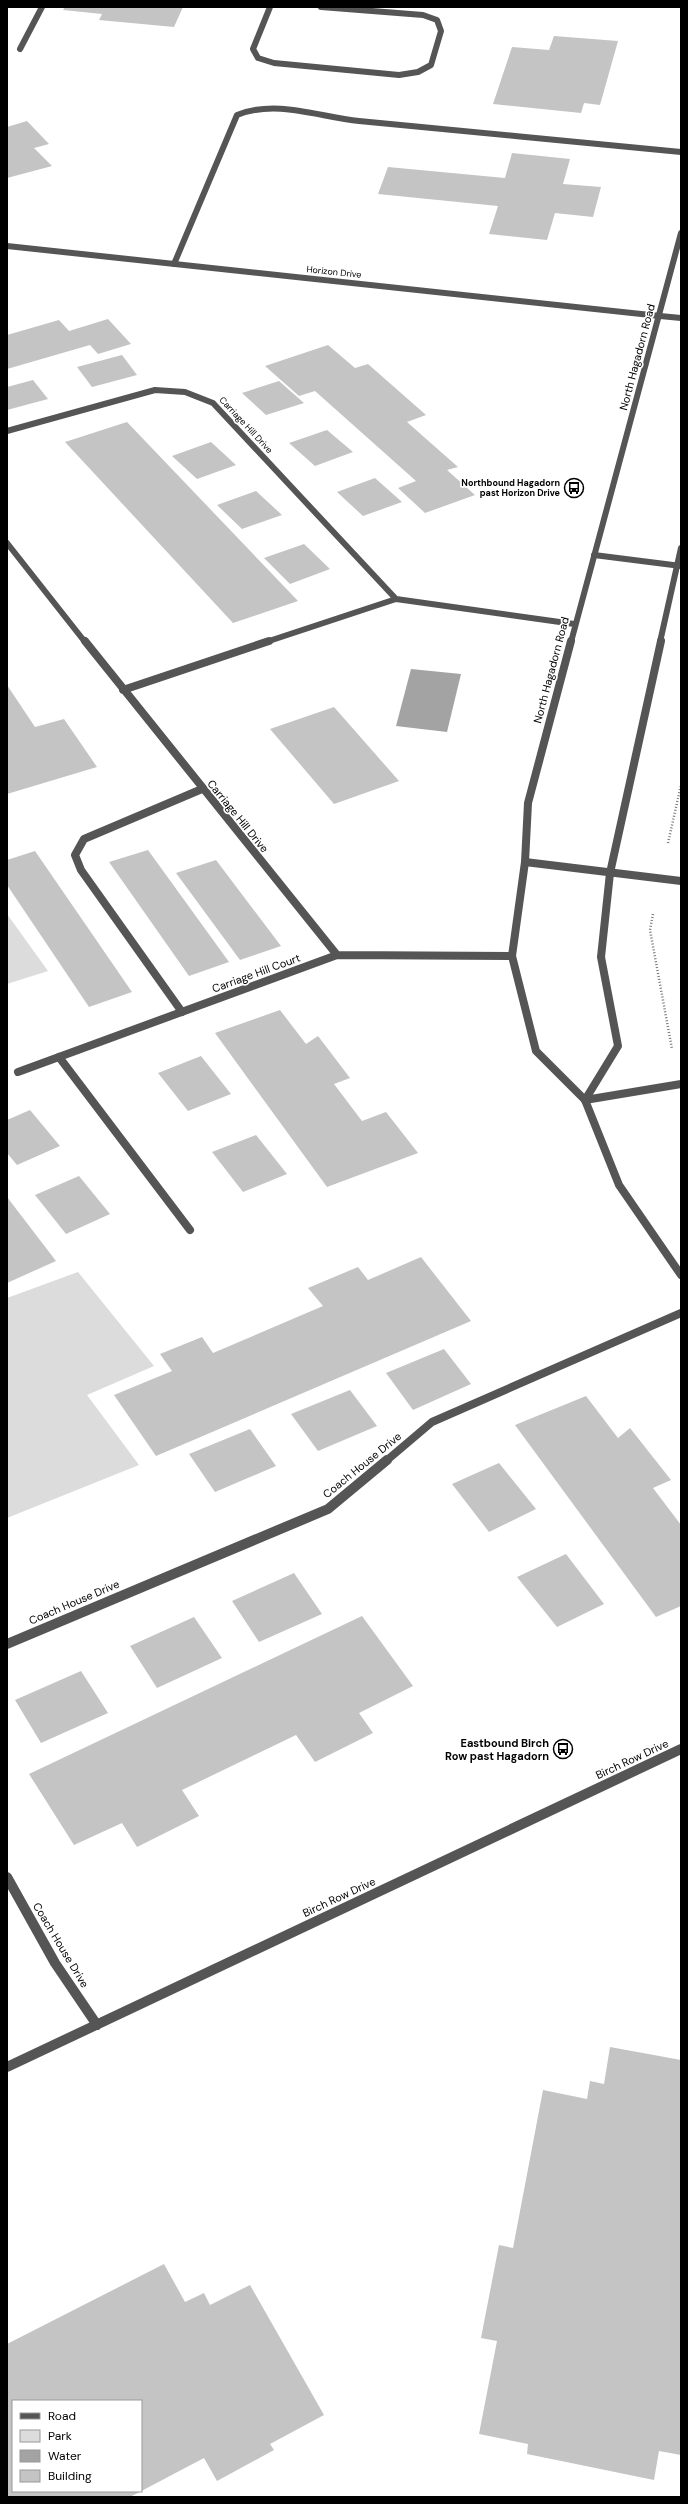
<svg xmlns="http://www.w3.org/2000/svg" width="688" height="2504" font-family="'DM Sans',sans-serif">
<style>
.green{fill:#dcdcdc}
.water{fill:#a3a3a3}
.building{fill:#c4c4c4;fill-rule:evenodd}
.lines{fill:none;stroke-linecap:round;stroke-linejoin:round}
.path{stroke:#777;stroke-width:2.5;stroke-dasharray:1 2;stroke-linecap:butt}
.lane-far1{stroke:#555;stroke-width:6}
.lane{stroke:#555;stroke-width:8}
.street-far2{stroke:#555;stroke-width:6}
.street-far1{stroke:#555;stroke-width:8}
.street{stroke:#555;stroke-width:10}
.labels{text-anchor:middle;stroke-width:3.5;stroke-linejoin:round;paint-order:stroke}
.far-street-label{font-size:9px;fill:#000;stroke:#fff}
.far-poi-label{font-size:9px;font-weight:bold;fill:#000;stroke:#fff;text-anchor:end}
.street-label{font-size:11px;fill:#000;stroke:#fff}
.poi-label{font-size:11px;font-weight:bold;fill:#000;stroke:#fff;text-anchor:end}
</style>
<rect width="100%" height="100%" fill="#fff"/>
<path class="green" d="M7,914L48,971L7,984Z
M78,1272L154,1366L87,1395L139,1465L7,1518V1298Z"/>
<path class="water" d="M411,669L461,674L447,732L396,726Z"/>
<path class="building" d="M65,7H183L174,27L99,20L102,14L63,10Z
M554,36L618,41L600,105L584,103L581,113L493,104L512,47L549,50Z
M27,121L49,144L34,148L52,166L7,178V127Z
M512,153L570,159L563,184L601,187L593,217L555,213L547,240L489,234L498,206L378,194L388,167L505,178Z
M108,319L131,344L98,354L90,345L7,369V335L59,320L69,331Z
M328,345L355,368L368,364L426,415L407,422L458,467L447,470L475,495L425,513L398,488L416,481L315,391L299,396L265,366Z
M122,355L137,375L92,387L77,367Z
M33,380L48,399L7,410V387Z
M279,381L304,403L266,415L242,393Z
M127,422L298,601L233,623L65,442Z
M327,430L353,452L315,466L289,443Z
M211,442L236,465L197,479L172,456Z
M375,478L402,502L363,516L337,492Z
M256,491L282,515L242,529L217,505Z
M304,544L330,569L290,584L264,558Z
M7,685L35,727L64,719L97,767L7,794Z
M334,707L399,781L334,804L270,729Z
M148,850L229,962L189,976L109,862Z
M35,851L132,992L89,1007L7,885V860Z
M216,860L281,946L240,960L176,873Z
M280,1010L306,1044L318,1036L350,1078L334,1084L362,1121L386,1112L418,1153L327,1187L215,1033Z
M201,1056L231,1094L188,1111L158,1073Z
M30,1110L60,1146L17,1165L7,1153V1120Z
M256,1135L287,1174L243,1192L212,1152Z
M79,1176L110,1214L66,1234L35,1195Z
M7,1197L56,1261L7,1283Z
M421,1257L471,1321L156,1456L114,1395L172,1371L160,1354L202,1337L213,1353L323,1306L308,1288L358,1267L368,1280Z
M444,1349L471,1384L413,1410L386,1373Z
M350,1390L377,1426L318,1451L291,1414Z
M586,1396L618,1438L630,1428L671,1480L653,1488L681,1525V1606L656,1617L515,1425Z
M250,1429L276,1466L215,1492L189,1454Z
M499,1463L536,1509L489,1532L452,1484Z
M566,1554L604,1604L557,1627L517,1577Z
M294,1573L322,1614L259,1642L232,1601Z
M362,1616L413,1686L359,1713L373,1733L315,1762L296,1735L182,1790L199,1816L137,1847L122,1823L74,1845L29,1774Z
M194,1617L222,1658L157,1688L130,1646Z
M81,1671L108,1713L41,1743L15,1700Z
M610,2047L681,2060V2455L659,2451L654,2480L527,2454L528,2444L479,2434L497,2341L481,2338L499,2245L513,2248L543,2090L587,2099L590,2081L604,2084Z
M164,2264L185,2302L204,2293L210,2305L250,2285L324,2415L270,2444L274,2450L217,2481L204,2458L130,2497H7V2344ZM13,2401H141V2491H13Z"/>
<g class="lines">
<path class="path" d="M668,843L681,785
M653,914L650,930L672,1049"/>
<path class="lane-far1" d="M270,7L253,49L258,58L274,63L399,75L418,72L431,65L441,31L437,20L423,15L321,7
M20,49L42,7
M174,264L237,115C277,99 319,117 359,121C466,131 574,142 681,152
M660,316L681,318
M594,555L681,566"/>
<path class="lane" d="M525,862L681,881
M182,1012L81,870L75,855L84,839L202,789
M59,1057L190,1230
M585,1100L681,1084"/>
<path class="street-far2" d="M7,246L660,316
M7,431L155,390L185,392L213,403L396,599L574,624
M7,543L85,642
M266,642L396,599
M571,642L681,233
M660,642L681,548"/>
<path class="street-far1" d="M85,641L337,955
M571,641L528,803L525,862L512,956L536,1051L585,1100L619,1185L681,1275
M123,690L269,641
M18,1072L337,955L512,956
M585,1100L618,1046L601,957L610,873L661,641
M386,1461L432,1422L681,1313"/>
<path class="street" d="M7,1644L328,1509L387,1460
M7,1877L55,1963L97,2025
M7,2067L681,1749"/>
</g>
<defs>
<symbol id="bus-ring" viewBox="-11 -11 22 22"><circle r="9.5" fill="#fff" stroke="#000" stroke-width="1.5"/><path d="M-5-6H5V4H4V6H2V4H-2V6H-4V4H-5ZM-3.5-4V0h7V-4ZM-3.5 1.2v1.5H-2V1.2ZM2 1.2v1.5H3.5V1.2Z" fill="#000"/></symbol>
</defs>
<g fill-rule="evenodd">
<use href="#bus-ring" x="563" y="477" width="22" height="22"/>
<use href="#bus-ring" x="552" y="1738" width="22" height="22"/>
</g>
<g class="labels">
<g class="far-street-label">
<text transform="translate(334 272) rotate(6)" y="3">Horizon Drive</text>
<text transform="translate(246 425) rotate(47)" y="3">Carriage Hill Drive</text>
</g>
<g class="far-poi-label">
<text x="560" y="486">Northbound Hagadorn<tspan x="560" dy="10">past Horizon Drive</tspan></text>
</g>
<g class="street-label">
<text transform="translate(637 357) rotate(-75)" y="4">North Hagadorn Road</text>
<text transform="translate(551 670) rotate(-75)" y="4">North Hagadorn Road</text>
<text transform="translate(238 816) rotate(51)" y="4">Carriage Hill Drive</text>
<text transform="translate(256 973) rotate(-20)" y="4">Carriage Hill Court</text>
<text transform="translate(362 1465) rotate(-39)" y="4">Coach House Drive</text>
<text transform="translate(74 1602) rotate(-23)" y="4">Coach House Drive</text>
<text transform="translate(632 1759) rotate(-25)" y="4">Birch Row Drive</text>
<text transform="translate(339 1897) rotate(-25)" y="4">Birch Row Drive</text>
<text transform="translate(61 1945) rotate(59)" y="4">Coach House Drive</text>
</g>
<g class="poi-label">
<text x="549" y="1747">Eastbound Birch<tspan x="549" dy="13">Row past Hagadorn</tspan></text>
</g>
</g>
<rect width="688" height="2504" fill="none" stroke="#000000" stroke-width="16"/>
<rect x="12" y="2400" width="130" height="92" fill="#ffffff" stroke="#999999"/>
<rect x="20" y="2413" width="20" height="6" fill="#555555" stroke="#999999"/>
<text x="48" y="2420" font-size="12" fill="#000000">Road</text>
<rect x="20" y="2430" width="20" height="12" fill="#dcdcdc" stroke="#999999"/>
<text x="48" y="2440" font-size="12" fill="#000000">Park</text>
<rect x="20" y="2450" width="20" height="12" fill="#a3a3a3" stroke="#999999"/>
<text x="48" y="2460" font-size="12" fill="#000000">Water</text>
<rect x="20" y="2470" width="20" height="12" fill="#c4c4c4" stroke="#999999"/>
<text x="48" y="2480" font-size="12" fill="#000000">Building</text>
</svg>
